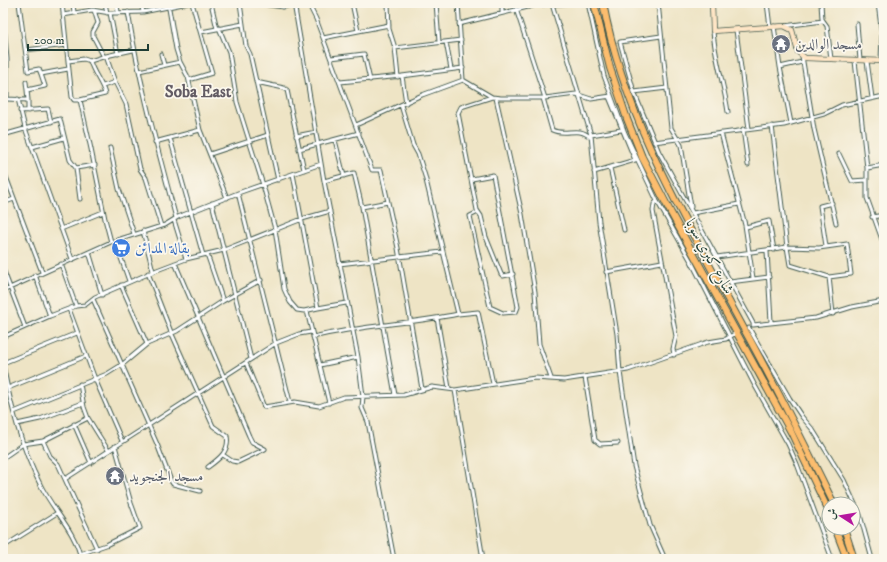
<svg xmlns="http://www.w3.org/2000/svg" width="887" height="562" font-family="'IM FELL DW Pica',Amiri,serif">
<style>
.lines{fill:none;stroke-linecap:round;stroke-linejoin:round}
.street-casing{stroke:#3e564a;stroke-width:5}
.secondary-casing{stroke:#3e564a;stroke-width:6}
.highway-casing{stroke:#3e564a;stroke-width:8}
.street{stroke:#fff;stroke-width:3}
.secondary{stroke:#fee5c5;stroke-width:4.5}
.highway{stroke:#fcbd6e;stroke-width:6}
.labels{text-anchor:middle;stroke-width:3.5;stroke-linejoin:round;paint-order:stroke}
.worship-label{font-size:15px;fill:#5b616d;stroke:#fbf7ec;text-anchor:start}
.shop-label{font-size:15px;fill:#366cbe;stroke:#fbf7ec;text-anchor:start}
.street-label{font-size:15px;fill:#1f3d34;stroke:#fbf7ec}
.quarter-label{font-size:17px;font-weight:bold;fill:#635c64;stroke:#fbf7ec}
</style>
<rect width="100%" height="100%" fill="#fbf7ec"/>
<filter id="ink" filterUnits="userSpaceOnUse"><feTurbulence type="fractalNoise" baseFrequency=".025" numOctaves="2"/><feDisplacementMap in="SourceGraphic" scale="8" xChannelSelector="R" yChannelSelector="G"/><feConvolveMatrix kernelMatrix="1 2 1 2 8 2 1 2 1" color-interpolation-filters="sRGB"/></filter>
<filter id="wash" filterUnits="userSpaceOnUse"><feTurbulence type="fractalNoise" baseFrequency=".012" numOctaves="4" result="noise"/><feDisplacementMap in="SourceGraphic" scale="16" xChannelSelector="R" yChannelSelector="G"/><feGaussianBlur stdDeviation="0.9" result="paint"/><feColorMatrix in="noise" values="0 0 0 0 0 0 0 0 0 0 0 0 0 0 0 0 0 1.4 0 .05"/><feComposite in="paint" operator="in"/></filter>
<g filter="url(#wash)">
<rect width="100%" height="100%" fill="#eee4c5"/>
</g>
<g filter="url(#ink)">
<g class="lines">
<defs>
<path id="street" d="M19,3L28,71L39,69L41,74
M62,3L68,61L84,59L90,61L106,56L115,82L126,104L140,169L146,178L161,226
M73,3L74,13
M105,3L107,13
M117,3L118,13
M141,3L143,12
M168,3L176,49L180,62L188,77L200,130L227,198
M211,3L217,29
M240,3L246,46L250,54L278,180
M256,3L283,7L299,3
M294,3L324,181L358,357L363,396L362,408L368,422L394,559
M308,3L316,19L372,170H381L398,248L422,389
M352,3L358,31
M388,3L389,29L395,48
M436,3L439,42
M458,3L463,80
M502,3V13
M588,3L604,76L625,133L657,201L692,263L754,384L788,444L797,464L832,559
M658,3L671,128L681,145L691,207
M767,3L770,27
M821,3L822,19L827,26L831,59
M878,3L882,35L881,61
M552,4L591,135L599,222L617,334L620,372L634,466L650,525L665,559
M516,9L545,98
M94,10L98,23L93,32V36L104,57
M128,12C139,82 158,150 176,218
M110,13L118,54
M3,15L7,59V90
M63,15L92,10L110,13L143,12L188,3
M459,24L536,5L577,3
M857,24L860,60
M774,26L780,67
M784,26L823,21
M219,28L229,52L237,102L263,185L275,229L284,289L290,302L297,310L304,311L318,308L293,174
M736,30L749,129
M713,31C715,59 724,84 728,112
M201,32L243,24
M661,36L620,42L634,92L659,152L754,325
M323,38L389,25
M446,42L451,69
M26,50L66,45
M161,54L164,65
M106,56L133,50
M802,56L814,129L836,223
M331,58L364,54L370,80
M68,61L72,97L74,100H80L91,149L105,219L111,242
M855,61L867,168V198L884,245
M867,61L872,98
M139,71L180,62
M402,76L463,68
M398,77L395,48L461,40
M189,80L212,73L192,3
M463,80L492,97L501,98H545L576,94L591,99L611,96
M26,82L27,90
M256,82L284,88L287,90L304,170
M340,82L402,76L406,103
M103,86L115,82
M3,89L7,90V99L28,100V111
M634,92L667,88
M492,97L461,107L458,113L477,210L481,216L486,237L501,274L503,276L513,274
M609,97L635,160
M496,98L522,214L535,292L539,344L551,378
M543,98L552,130C566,137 578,125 591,138
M18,99L25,128L72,259
M28,100L27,90L45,86L41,74L68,69
M80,100L105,94C102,82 93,73 90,61
M401,105L413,145L418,154L425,176L458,314L478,312L493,384
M20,111L48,109L51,122
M791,123L780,67L802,62
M356,125L422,95L463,80
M743,129L748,165
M721,133L745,225L753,278
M3,135L60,119L70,160L76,168L95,165
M591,135L621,130
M296,136L316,132
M170,138L203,255
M335,140L344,176
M155,142L200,130
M654,142L784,125L824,114L842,105L884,96
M32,147L64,138
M110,148L119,189L134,234
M299,149L359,133
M210,154L268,135
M839,154L852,181L866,180
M76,168L80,199
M610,168L624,230
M867,168L884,165
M3,169L42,272
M594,172L635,160
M472,179L493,175L518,307L516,312L503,313L490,307L470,216L478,212
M324,181L354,173L362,207L388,202
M238,193L290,402
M657,201L654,204L653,211L676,336L673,349L674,355
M3,203L14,199
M212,203L251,359
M362,207L395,395
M693,213L739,204
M872,217L884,215
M174,220L186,259
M746,227L769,221L774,250
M61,229L103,212
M143,231L153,271
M115,241L129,281
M826,246L820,206L832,203
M767,251L771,322
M89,252L102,295
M207,254L223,301
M717,257L787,247L790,265L829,277L851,274L847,244L819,248L787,247L772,126
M175,263L249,436L252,442L265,449L238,462L232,461L223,455
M61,264L76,306
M339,264L442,252
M3,269L25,327
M606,272L662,262
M148,273L171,332L213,426L227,436C230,451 219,459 208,467
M35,275L50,316
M829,277L833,314
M730,282L769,277
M121,285L147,344
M3,291L111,242L165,225L178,217L238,193L321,164
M93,299L157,444L171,481L173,484L200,491
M318,308L346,303
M69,309L95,379L122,441
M307,311L329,403
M437,318L449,388
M753,325L816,318L852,307L884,301
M749,328L790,399L802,417L813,430L844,480L860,515L872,559
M3,337L50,316L76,306L85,305L95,297L157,270L186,259L224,250L302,219L330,211
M313,337C361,325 410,324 458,314
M3,363L77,333
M246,363L264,407L295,402L319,406L344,397L404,395L432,387L455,390L535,378L564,380L628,370L708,342L726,339L736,333
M3,365C11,406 21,447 40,484C52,509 76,532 81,559
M320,365L358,357
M585,377L595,440L600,444L618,443
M80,384L84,407L88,418
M8,388L86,356
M455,390L483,559
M14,412L107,374L123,364L147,344L177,331L223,301L261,280
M17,424L40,419L83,403
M74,424L91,463
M43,441L50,456L58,464L97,549
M3,458L23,444L43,441L88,418L108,450
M65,479L276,343L299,334L311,332
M3,547L57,513
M80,554L106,545L140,528L131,503L115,446"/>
<path id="secondary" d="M712,3L713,31L784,26L792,30L798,52L805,58L884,61"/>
<path id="highway" d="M594,3L610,68L627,119L642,157L671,213L791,432L829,512
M603,3C625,121 688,225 744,329C776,387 805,445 834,504
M835,528L847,559
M844,528L854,559"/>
</defs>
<use href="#street" class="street-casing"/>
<use href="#secondary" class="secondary-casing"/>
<use href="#highway" class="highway-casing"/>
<use href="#street" class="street"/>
<use href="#secondary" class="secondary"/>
<use href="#highway" class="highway"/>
</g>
</g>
<defs>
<symbol id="temple-disc" viewBox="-11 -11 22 22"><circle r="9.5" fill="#6b7280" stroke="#fbf7ec"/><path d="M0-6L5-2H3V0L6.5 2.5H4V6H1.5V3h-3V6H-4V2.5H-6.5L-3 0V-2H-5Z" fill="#fff"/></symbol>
<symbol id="supermarket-disc" viewBox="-11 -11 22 22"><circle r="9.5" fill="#3f7fe0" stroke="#fbf7ec"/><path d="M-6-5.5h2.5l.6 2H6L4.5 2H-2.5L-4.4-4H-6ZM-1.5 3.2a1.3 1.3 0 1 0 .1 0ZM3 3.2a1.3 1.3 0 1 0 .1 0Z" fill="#fff"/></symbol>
</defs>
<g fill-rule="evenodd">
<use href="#temple-disc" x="770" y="33" width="22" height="22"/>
<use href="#supermarket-disc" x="110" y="237" width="22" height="22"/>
<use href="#temple-disc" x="104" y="465" width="22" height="22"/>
</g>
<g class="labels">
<g class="worship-label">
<text x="795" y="49">مسجد الوالدين</text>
<text x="129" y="481">مسجد الجنجويد</text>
</g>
<g class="shop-label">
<text x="135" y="253">بقالة المدائن</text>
</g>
<g class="street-label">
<text transform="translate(710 256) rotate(61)" y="5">شارع كبري سوبا</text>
</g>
<g class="quarter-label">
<text x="198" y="97">Soba East</text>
</g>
</g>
<rect width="887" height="562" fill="none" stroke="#fbf7ec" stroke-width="16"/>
<g transform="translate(841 516) rotate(282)"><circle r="19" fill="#fbf7ec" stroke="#a3ada2"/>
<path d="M0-3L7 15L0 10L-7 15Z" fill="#b5179e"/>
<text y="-6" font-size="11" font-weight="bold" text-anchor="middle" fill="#1f3d34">ش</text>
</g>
<path d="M28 44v6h120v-6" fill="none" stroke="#1f3d34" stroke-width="2"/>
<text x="34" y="44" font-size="12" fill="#1f3d34" stroke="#fbf7ec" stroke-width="3" paint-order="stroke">200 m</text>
</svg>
